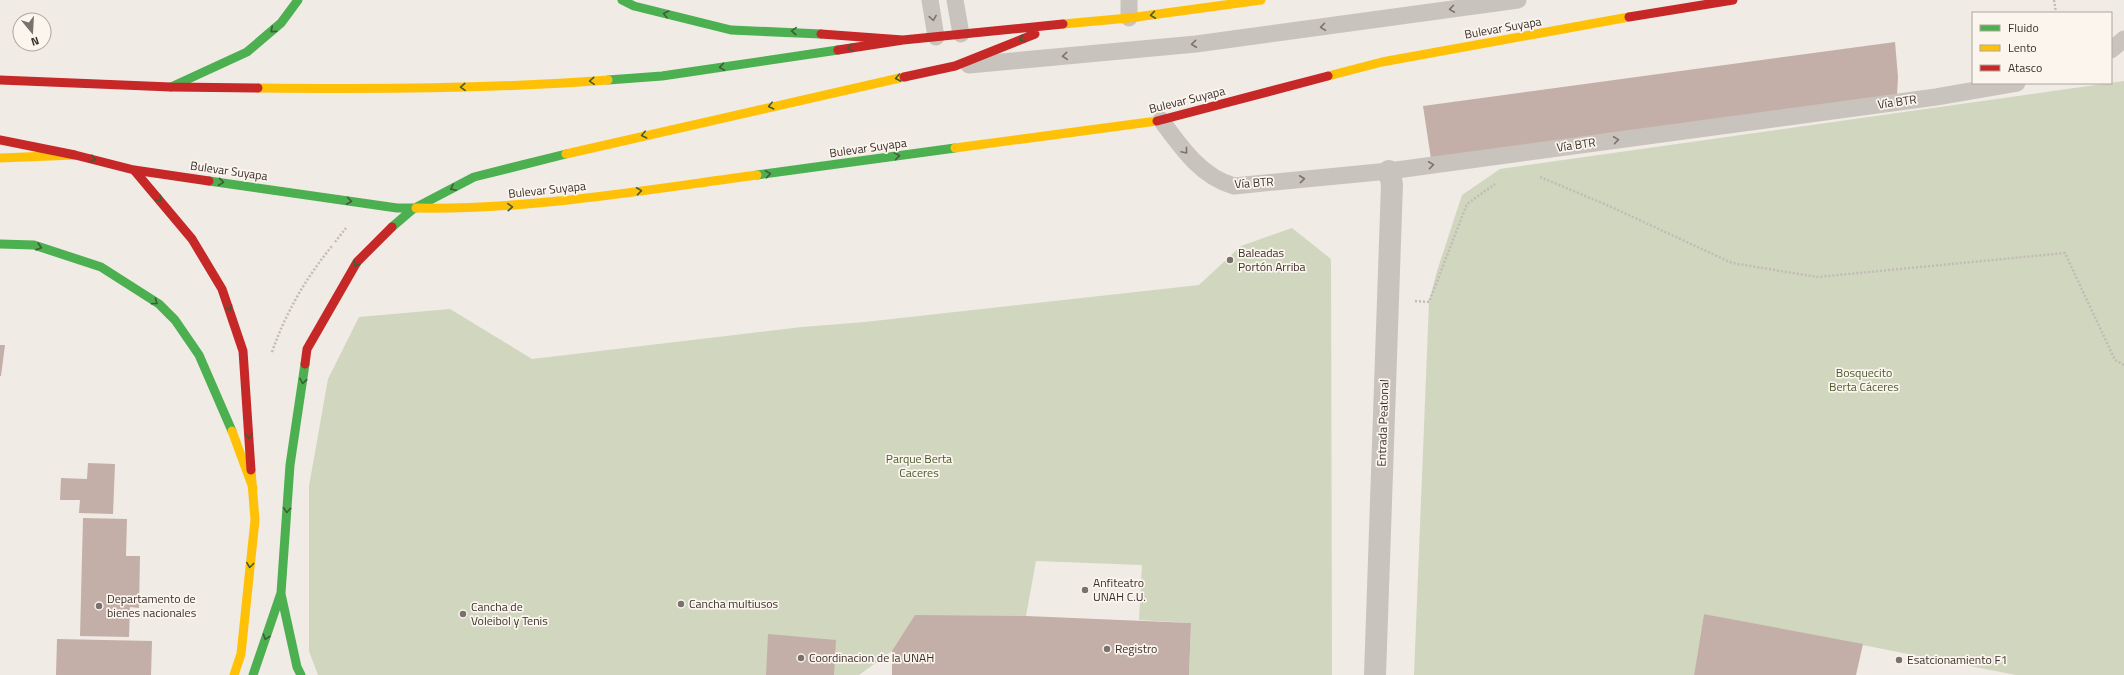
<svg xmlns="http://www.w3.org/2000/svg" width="2124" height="675" font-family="'Titillium Web',sans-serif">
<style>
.green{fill:#d1d6bf}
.building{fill:#c3afa7}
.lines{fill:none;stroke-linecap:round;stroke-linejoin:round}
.path{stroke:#c2bbb6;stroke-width:2.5;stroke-dasharray:2 2;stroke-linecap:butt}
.lane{stroke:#c9c3be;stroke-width:17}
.street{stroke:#c9c3be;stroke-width:22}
.fast{stroke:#4caf50;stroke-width:9}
.slow{stroke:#ffc107;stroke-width:9}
.jam{stroke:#c62828;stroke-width:9}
.oneway{stroke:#7b726d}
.oneway2{stroke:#415c38}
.poi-dot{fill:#7a716c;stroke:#fbf5ee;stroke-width:1.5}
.labels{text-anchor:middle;stroke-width:3.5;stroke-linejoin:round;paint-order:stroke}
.street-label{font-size:12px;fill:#3b302b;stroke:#fbf5ee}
.poi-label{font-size:12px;fill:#3b302b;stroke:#fbf5ee;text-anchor:start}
.park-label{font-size:12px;fill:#4a5a2e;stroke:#fbf5ee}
</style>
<rect width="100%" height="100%" fill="#f0ebe5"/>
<path class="green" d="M2124,81V675H2016L1704,614L1694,675H1414L1429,302L1437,271L1462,195L1500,169Z
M1292,228L1331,259L1332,675H1189L1191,623L1139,620L1142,565L1036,561L1026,616L892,651L859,675H318L309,651V486L328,379L359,317L450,309L532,359L802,327L865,322L1199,285L1241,246Z"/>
<path class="building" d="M1895,42L1898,77L1897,96L1431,159L1423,106Z
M0,345H5L1,376H0Z
M88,463L115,464L113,514L79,513L80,500H60L61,478L87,479Z
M83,518L127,519L126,556H140L139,608L130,607L129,637L80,636Z
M1704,614L1863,644L1856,675H1694Z
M915,615L1026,616L1191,623L1189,675H892V651Z
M768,634L836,640L834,675H766Z
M57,639L152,641L151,675H56Z"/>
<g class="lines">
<path class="path" d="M2054,0L2056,13
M1540,177L1607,205L1732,263L1817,277L2065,253L2115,360L2124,365
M335,242L346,228
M1415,301L1429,302L1467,204L1495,184
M272,352C286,312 306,278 332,246"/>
<path class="lane" d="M930,0L936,37
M955,0L961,34
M1129,0V18
M2111,50L2124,39
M969,65L1196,44L1518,0
M1161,120C1180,146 1201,177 1234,186L1389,171L1936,97L2017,83"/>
<path class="street" d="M1375,675L1392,184L1389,171"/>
<path class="fast" d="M622,0L634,6L731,30L821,34
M608,80L662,76L838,50
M171,87L247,52L281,23L298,0
M757,175L955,148
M209,181L397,208H416
M392,227L413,209L474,177L566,154
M0,244L34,245L101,267L159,304L175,320L199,355L232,431
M281,594L297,667L301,675
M253,675L281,593L290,465L305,364"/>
<path class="slow" d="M1063,24L1129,18L1261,0
M1328,76L1382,62L1629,17
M258,88C375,89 491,89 608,80
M955,148L1157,121
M566,154L904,77
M0,158L75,155
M416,208C531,210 644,190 757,175
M232,431L253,488
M234,675L241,654L255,520L251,470"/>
<path class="jam" d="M1629,17L1733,0
M821,34L903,40
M838,50L903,40L1063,24
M904,77L955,66L1035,34
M0,80L171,87L258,88
M1157,121L1328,76
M0,140L75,155L134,170L209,181
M134,170L192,239L222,289L243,351L251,470
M305,364L307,349L357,262L392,227"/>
</g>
<defs><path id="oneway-chevron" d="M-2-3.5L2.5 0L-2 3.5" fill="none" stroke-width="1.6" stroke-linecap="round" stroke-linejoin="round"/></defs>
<g class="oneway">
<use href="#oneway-chevron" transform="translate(1452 9) rotate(172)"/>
<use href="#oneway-chevron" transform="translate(933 18) rotate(81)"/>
<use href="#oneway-chevron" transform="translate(1323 27) rotate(172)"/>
<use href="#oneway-chevron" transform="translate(1194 44) rotate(174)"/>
<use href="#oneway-chevron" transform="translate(1065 56) rotate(175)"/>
<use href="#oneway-chevron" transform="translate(1616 140) rotate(-8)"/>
<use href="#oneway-chevron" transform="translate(1185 151) rotate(50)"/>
<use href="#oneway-chevron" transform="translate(1431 165) rotate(-8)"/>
<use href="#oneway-chevron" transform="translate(1302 179) rotate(-6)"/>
</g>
<g class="oneway2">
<use href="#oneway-chevron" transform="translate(666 14) rotate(-166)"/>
<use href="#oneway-chevron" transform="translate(1153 15) rotate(172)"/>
<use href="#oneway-chevron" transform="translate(273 30) rotate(140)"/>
<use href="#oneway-chevron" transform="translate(794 31) rotate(-176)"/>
<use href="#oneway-chevron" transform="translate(1022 39) rotate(158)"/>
<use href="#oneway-chevron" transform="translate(850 48) rotate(172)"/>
<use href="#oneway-chevron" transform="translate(722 67) rotate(172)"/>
<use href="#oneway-chevron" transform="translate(898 78) rotate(169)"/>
<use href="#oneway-chevron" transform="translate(592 81) rotate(176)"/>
<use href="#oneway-chevron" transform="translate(463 87) rotate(178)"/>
<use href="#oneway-chevron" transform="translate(771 106) rotate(167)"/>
<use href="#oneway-chevron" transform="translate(644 135) rotate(167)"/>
<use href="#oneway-chevron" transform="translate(897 156) rotate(-8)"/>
<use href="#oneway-chevron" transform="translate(93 159) rotate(14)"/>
<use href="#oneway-chevron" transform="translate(768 174) rotate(-8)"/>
<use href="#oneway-chevron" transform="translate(221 182) rotate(8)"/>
<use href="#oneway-chevron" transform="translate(453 188) rotate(153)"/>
<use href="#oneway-chevron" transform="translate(639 191) rotate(-8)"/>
<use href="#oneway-chevron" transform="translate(159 199) rotate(50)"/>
<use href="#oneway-chevron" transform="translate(349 201) rotate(8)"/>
<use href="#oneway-chevron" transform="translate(510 207) rotate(-4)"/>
<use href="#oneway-chevron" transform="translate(39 247) rotate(16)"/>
<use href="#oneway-chevron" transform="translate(356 264) rotate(125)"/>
<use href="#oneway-chevron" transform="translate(155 302) rotate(34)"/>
<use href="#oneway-chevron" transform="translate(229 308) rotate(70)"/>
<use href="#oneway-chevron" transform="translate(303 381) rotate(99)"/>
<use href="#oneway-chevron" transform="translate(249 436) rotate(86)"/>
<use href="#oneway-chevron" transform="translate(287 510) rotate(94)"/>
<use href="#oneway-chevron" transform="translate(250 565) rotate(97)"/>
<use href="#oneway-chevron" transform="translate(266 637) rotate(109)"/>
</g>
<g class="poi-dot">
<circle cx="1230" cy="260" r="4"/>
<circle cx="1085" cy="590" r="4"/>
<circle cx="681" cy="604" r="4"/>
<circle cx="99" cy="606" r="4"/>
<circle cx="463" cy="614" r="4"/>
<circle cx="1107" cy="649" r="4"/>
<circle cx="801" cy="658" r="4"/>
<circle cx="1899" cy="660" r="4"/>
</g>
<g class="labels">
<g class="street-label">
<text transform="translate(1503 28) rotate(-10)" y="4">Bulevar Suyapa</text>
<text transform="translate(1187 100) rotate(-14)" y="4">Bulevar Suyapa</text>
<text transform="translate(1897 102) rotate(-8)" y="4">Vía BTR</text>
<text transform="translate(1576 145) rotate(-8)" y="4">Vía BTR</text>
<text transform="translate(868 148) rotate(-8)" y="4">Bulevar Suyapa</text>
<text transform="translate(229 171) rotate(8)" y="4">Bulevar Suyapa</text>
<text transform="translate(1254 183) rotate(-4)" y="4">Vía BTR</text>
<text transform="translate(547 190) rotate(-6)" y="4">Bulevar Suyapa</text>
<text transform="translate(1383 423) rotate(-88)" y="4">Entrada Peatonal</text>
</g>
<g class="poi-label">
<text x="1238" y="257">Baleadas<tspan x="1238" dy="14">Portón Arriba</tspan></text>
<text x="1093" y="587">Anfiteatro<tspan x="1093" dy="14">UNAH C.U.</tspan></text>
<text x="107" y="603">Departamento de<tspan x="107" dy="14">bienes nacionales</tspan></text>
<text x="689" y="608">Cancha multiusos</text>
<text x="471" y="611">Cancha de<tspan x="471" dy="14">Voleibol y Tenis</tspan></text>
<text x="1115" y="653">Registro</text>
<text x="809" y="662">Coordinacion de la UNAH</text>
<text x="1907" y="664">Esatcionamiento F1</text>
</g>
<g class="park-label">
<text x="1864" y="377">Bosquecito<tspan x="1864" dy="14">Berta Cáceres</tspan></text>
<text x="919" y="463">Parque Berta<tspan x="919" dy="14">Caceres</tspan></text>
</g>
</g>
<rect x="1972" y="12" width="140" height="72" fill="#fbf5ee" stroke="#aea6a0"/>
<rect x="1980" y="25" width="20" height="6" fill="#4caf50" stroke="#aea6a0"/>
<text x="2008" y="32" font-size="12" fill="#3b302b">Fluido</text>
<rect x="1980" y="45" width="20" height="6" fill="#ffc107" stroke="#aea6a0"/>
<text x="2008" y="52" font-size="12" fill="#3b302b">Lento</text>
<rect x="1980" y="65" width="20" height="6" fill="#c62828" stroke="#aea6a0"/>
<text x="2008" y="72" font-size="12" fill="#3b302b">Atasco</text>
<g transform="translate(32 32) rotate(162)"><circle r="19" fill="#fbf5ee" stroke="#aea6a0"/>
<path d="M0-3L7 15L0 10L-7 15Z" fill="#7a716c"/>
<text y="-6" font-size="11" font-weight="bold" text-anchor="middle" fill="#3b302b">N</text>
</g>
</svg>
